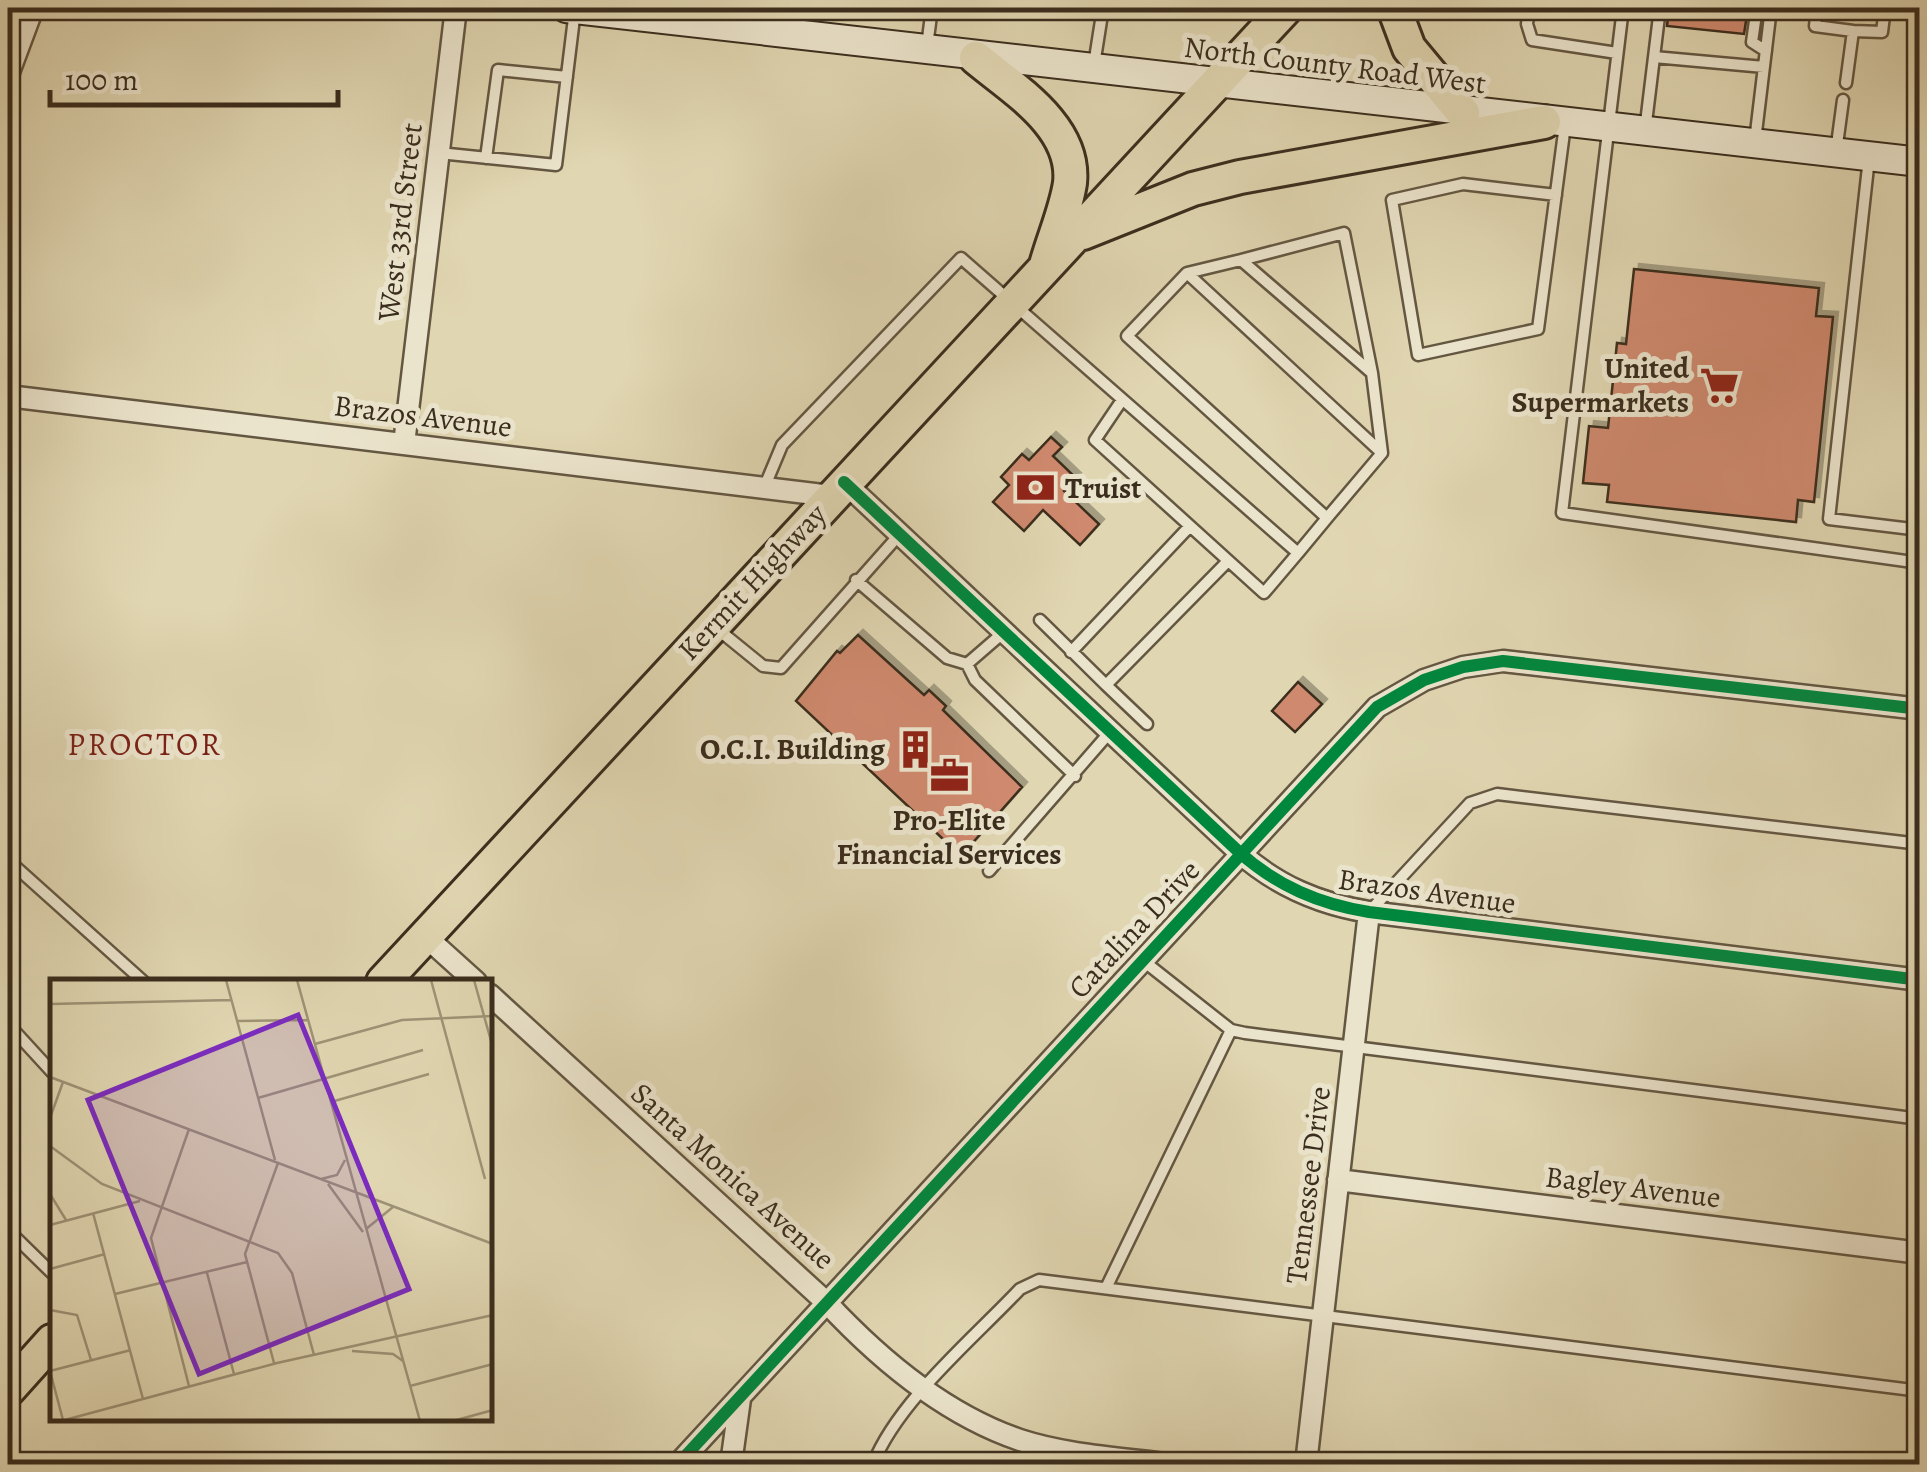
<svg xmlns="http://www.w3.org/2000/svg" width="1927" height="1472" font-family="Alegreya,serif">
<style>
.building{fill:#cf896e;stroke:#3a2d1d;stroke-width:2.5;filter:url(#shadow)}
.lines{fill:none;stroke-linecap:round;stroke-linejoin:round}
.lane-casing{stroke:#645742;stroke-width:15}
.street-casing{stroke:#645742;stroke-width:25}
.secondary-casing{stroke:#3a2d1d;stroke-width:32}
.primary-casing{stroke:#3a2d1d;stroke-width:38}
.lane{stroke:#ebe4cc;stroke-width:10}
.street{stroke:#ebe4cc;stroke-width:20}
.secondary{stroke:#ebe4cc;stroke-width:28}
.primary{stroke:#e0d6b1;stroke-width:32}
.cycleway-casing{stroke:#ebe4cc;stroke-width:19}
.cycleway{stroke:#00873e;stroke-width:12}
.labels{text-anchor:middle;stroke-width:10;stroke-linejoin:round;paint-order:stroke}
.street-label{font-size:30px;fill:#3a2d1d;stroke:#ebe4cc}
.poi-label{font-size:30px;font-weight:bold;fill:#3a2d1d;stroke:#ebe4cc;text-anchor:end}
.neighbourhood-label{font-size:32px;letter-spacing:2.5px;fill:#7a1f14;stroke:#ebe4cc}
.inset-road{fill:none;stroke:#9e9276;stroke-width:2.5}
.view{fill:#7b2cbf;fill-opacity:0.15;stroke:#7b2cbf;stroke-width:5}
.inset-edge{fill:none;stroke:#3a2d1d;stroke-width:5}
</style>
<defs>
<filter id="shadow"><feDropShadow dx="5" dy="-5" stdDeviation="0" flood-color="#0004"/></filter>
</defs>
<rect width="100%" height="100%" fill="#e0d6b1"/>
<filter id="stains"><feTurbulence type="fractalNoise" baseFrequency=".002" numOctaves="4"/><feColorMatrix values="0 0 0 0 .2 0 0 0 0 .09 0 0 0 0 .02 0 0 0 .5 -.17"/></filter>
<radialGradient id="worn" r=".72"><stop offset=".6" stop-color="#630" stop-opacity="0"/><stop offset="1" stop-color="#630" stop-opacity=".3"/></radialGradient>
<path class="building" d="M1669,8H1748L1744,34L1667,26Z
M1634,269L1819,288L1816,316L1833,317L1814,502L1798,500L1796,522L1607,502L1609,485L1583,483L1589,426L1608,428L1617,343L1626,344Z
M1051,437L1062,447L1053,456L1076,478L1064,491L1099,524L1080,545L1043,510L1024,531L993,502L1009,485L1001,477L1022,454L1029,460Z
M858,635L924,695L929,690L946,706L943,710L1022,787L961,856L796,701L837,651L840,653Z
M1298,682L1322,704L1295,732L1272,711Z"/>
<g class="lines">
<defs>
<path id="lane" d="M1128,8L1181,12L1197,8
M1529,8L1527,24L1532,40L1617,53
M1623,8L1562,513L1920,563
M1817,8L1815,26L1853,31L1846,83
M1756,14L1752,42L1766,51
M1853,31L1882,32L1885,8
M927,46L932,8
M1654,57L1764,67
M1094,65L1103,8
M1645,131L1660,8
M1755,141L1771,8
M1836,152L1843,100
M439,153L556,165L575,10
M486,158L498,70L567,77
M1869,158L1829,519L1920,530
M1556,195L1463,184L1392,200L1418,355L1538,329L1565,125
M1187,273L1241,260
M1122,400L1095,440L1264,593L1298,553
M764,488L782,445L961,258L1298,553L1327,518L1127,336L1187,273L1382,453L1372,373L1241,260L1344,233L1372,373
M1327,518L1382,453
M856,580L947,658L967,664L1004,632
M1040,620L1106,685L1228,561
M715,627L763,666L781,668L899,535
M1071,652L1190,526
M967,664L975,680L1075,776
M1106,685L1147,724
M8,860L144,982
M989,871L1110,732
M1370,911L1470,803L1497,794L1920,844
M1141,959L1231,1030L1245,1033L1920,1119
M8,1024L52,1072
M8,1230L52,1273
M1107,1286L1231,1030
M873,1464C898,1401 973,1339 1020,1289L1039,1280L1920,1391"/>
<path id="street" d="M8,75L33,8
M8,396L831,496
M404,444L456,8
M844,482L1239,852C1277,886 1319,904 1369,912L1920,980
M425,936L476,982
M490,995L826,1302C879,1359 946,1415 1020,1440C1066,1455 1118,1458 1166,1464
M1338,1180L1920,1253
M678,1464L1377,707L1424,680L1463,667L1503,661L1920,709
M731,1464L740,1399
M1306,1464L1369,912"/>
<path id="secondary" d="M566,8L1920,162"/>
<path id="primary" d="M1394,8L1409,48L1463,113
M976,58C1013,89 1076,126 1070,183C1066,210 1053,239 1046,265
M1083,233L1193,189L1240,177L1544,122
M383,982L1286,8
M8,1390L52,1341"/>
</defs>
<use href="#lane" class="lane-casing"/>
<use href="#street" class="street-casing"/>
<use href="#secondary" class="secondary-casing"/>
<use href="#primary" class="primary-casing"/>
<use href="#lane" class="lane"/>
<use href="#street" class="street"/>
<use href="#secondary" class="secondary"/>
<use href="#primary" class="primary"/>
<defs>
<path id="cycleway" d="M844,482L1239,852C1277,886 1319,904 1369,912L1920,980
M678,1464L1377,707L1424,680L1463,667L1503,661L1920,709"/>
</defs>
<use href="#cycleway" class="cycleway-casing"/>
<use href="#cycleway" class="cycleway"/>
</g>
<defs>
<symbol id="supermarket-bare" viewBox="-9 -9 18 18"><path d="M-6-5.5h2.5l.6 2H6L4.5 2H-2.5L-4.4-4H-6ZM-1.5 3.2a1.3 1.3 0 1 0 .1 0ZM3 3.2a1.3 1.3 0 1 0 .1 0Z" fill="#8f2418" stroke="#ebe4cc" stroke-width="2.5" paint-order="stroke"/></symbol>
<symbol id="bank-bare" viewBox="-9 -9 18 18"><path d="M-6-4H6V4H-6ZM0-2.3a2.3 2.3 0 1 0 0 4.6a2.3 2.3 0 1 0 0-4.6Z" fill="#8f2418" stroke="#ebe4cc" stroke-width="2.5" paint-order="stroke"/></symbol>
<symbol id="building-bare" viewBox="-9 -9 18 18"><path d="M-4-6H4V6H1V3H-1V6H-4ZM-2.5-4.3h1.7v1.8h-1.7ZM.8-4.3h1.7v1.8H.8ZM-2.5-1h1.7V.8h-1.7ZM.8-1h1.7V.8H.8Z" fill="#8f2418" stroke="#ebe4cc" stroke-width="2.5" paint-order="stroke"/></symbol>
<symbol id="office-bare" viewBox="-9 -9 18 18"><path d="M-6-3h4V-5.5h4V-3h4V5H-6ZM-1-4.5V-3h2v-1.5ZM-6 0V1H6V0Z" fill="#8f2418" stroke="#ebe4cc" stroke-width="2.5" paint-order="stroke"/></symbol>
</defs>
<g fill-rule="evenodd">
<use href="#supermarket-bare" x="1692" y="358" width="55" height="55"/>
<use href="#bank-bare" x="1008" y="460" width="55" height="55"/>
<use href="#building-bare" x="888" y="722" width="55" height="55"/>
<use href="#office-bare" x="922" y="748" width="55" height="55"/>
</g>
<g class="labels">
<g class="street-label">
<text transform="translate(1335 65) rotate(7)" y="10">North County Road West</text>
<text transform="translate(400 222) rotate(-83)" y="10">West 33rd Street</text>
<text transform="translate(423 416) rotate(7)" y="10">Brazos Avenue</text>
<text transform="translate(752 582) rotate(-47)" y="10">Kermit Highway</text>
<text transform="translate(1427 891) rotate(8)" y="10">Brazos Avenue</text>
<text transform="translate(1134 929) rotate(-47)" y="10">Catalina Drive</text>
<text transform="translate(733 1176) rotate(42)" y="10">Santa Monica Avenue</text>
<text transform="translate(1308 1185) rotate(-83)" y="10">Tennessee Drive</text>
<text transform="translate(1633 1187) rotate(7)" y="10">Bagley Avenue</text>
</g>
<g class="poi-label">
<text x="1689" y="378">United<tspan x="1689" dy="34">Supermarkets</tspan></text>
<text x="1065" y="498" text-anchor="start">Truist</text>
<text x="885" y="759">O.C.I. Building</text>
<text x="949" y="830" text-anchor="middle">Pro-Elite<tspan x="949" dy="34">Financial Services</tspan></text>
</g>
<g class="neighbourhood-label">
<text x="145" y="755">PROCTOR</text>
</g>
</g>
<g transform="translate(50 979)">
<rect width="442" height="442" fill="#e0d6b1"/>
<path class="inset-road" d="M176,1L225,181M247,1L370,442M381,1L435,200M424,1L443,69M0,25L182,21M187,42L258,41M265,65L352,41L443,37M0,98L443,265M208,119L373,71M281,123L379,95M0,139L13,103M0,167L52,205L228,274L242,294L264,376M271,200L287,196L295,181M278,205L313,253M0,215L16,241M43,234L93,420M0,246L90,222M316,250L343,228M0,290L55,275M157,294L184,395M65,315L197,283M0,331L27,336L41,381M302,372L343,375L353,382M224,384L195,275L228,184M0,392L81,371M0,392L13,441M139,407L101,259L139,150M360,407L443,385M11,442L227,384L443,336M403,442L443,431"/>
<path class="view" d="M248,36L359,310L149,395L38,121Z"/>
<rect width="442" height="442" class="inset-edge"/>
</g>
<rect width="1927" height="1472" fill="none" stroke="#e0d6b1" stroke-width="40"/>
<rect x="10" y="10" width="1907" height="1452" fill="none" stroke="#3a2d1d" stroke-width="5"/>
<rect x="20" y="20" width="1887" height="1432" fill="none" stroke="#3a2d1d" stroke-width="2.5"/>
<path d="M50 90v15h288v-15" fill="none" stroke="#3a2d1d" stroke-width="5"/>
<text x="65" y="90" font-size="30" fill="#3a2d1d" stroke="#ebe4cc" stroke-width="8" paint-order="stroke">100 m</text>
<rect width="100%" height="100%" filter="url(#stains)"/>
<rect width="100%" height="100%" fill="url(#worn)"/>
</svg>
